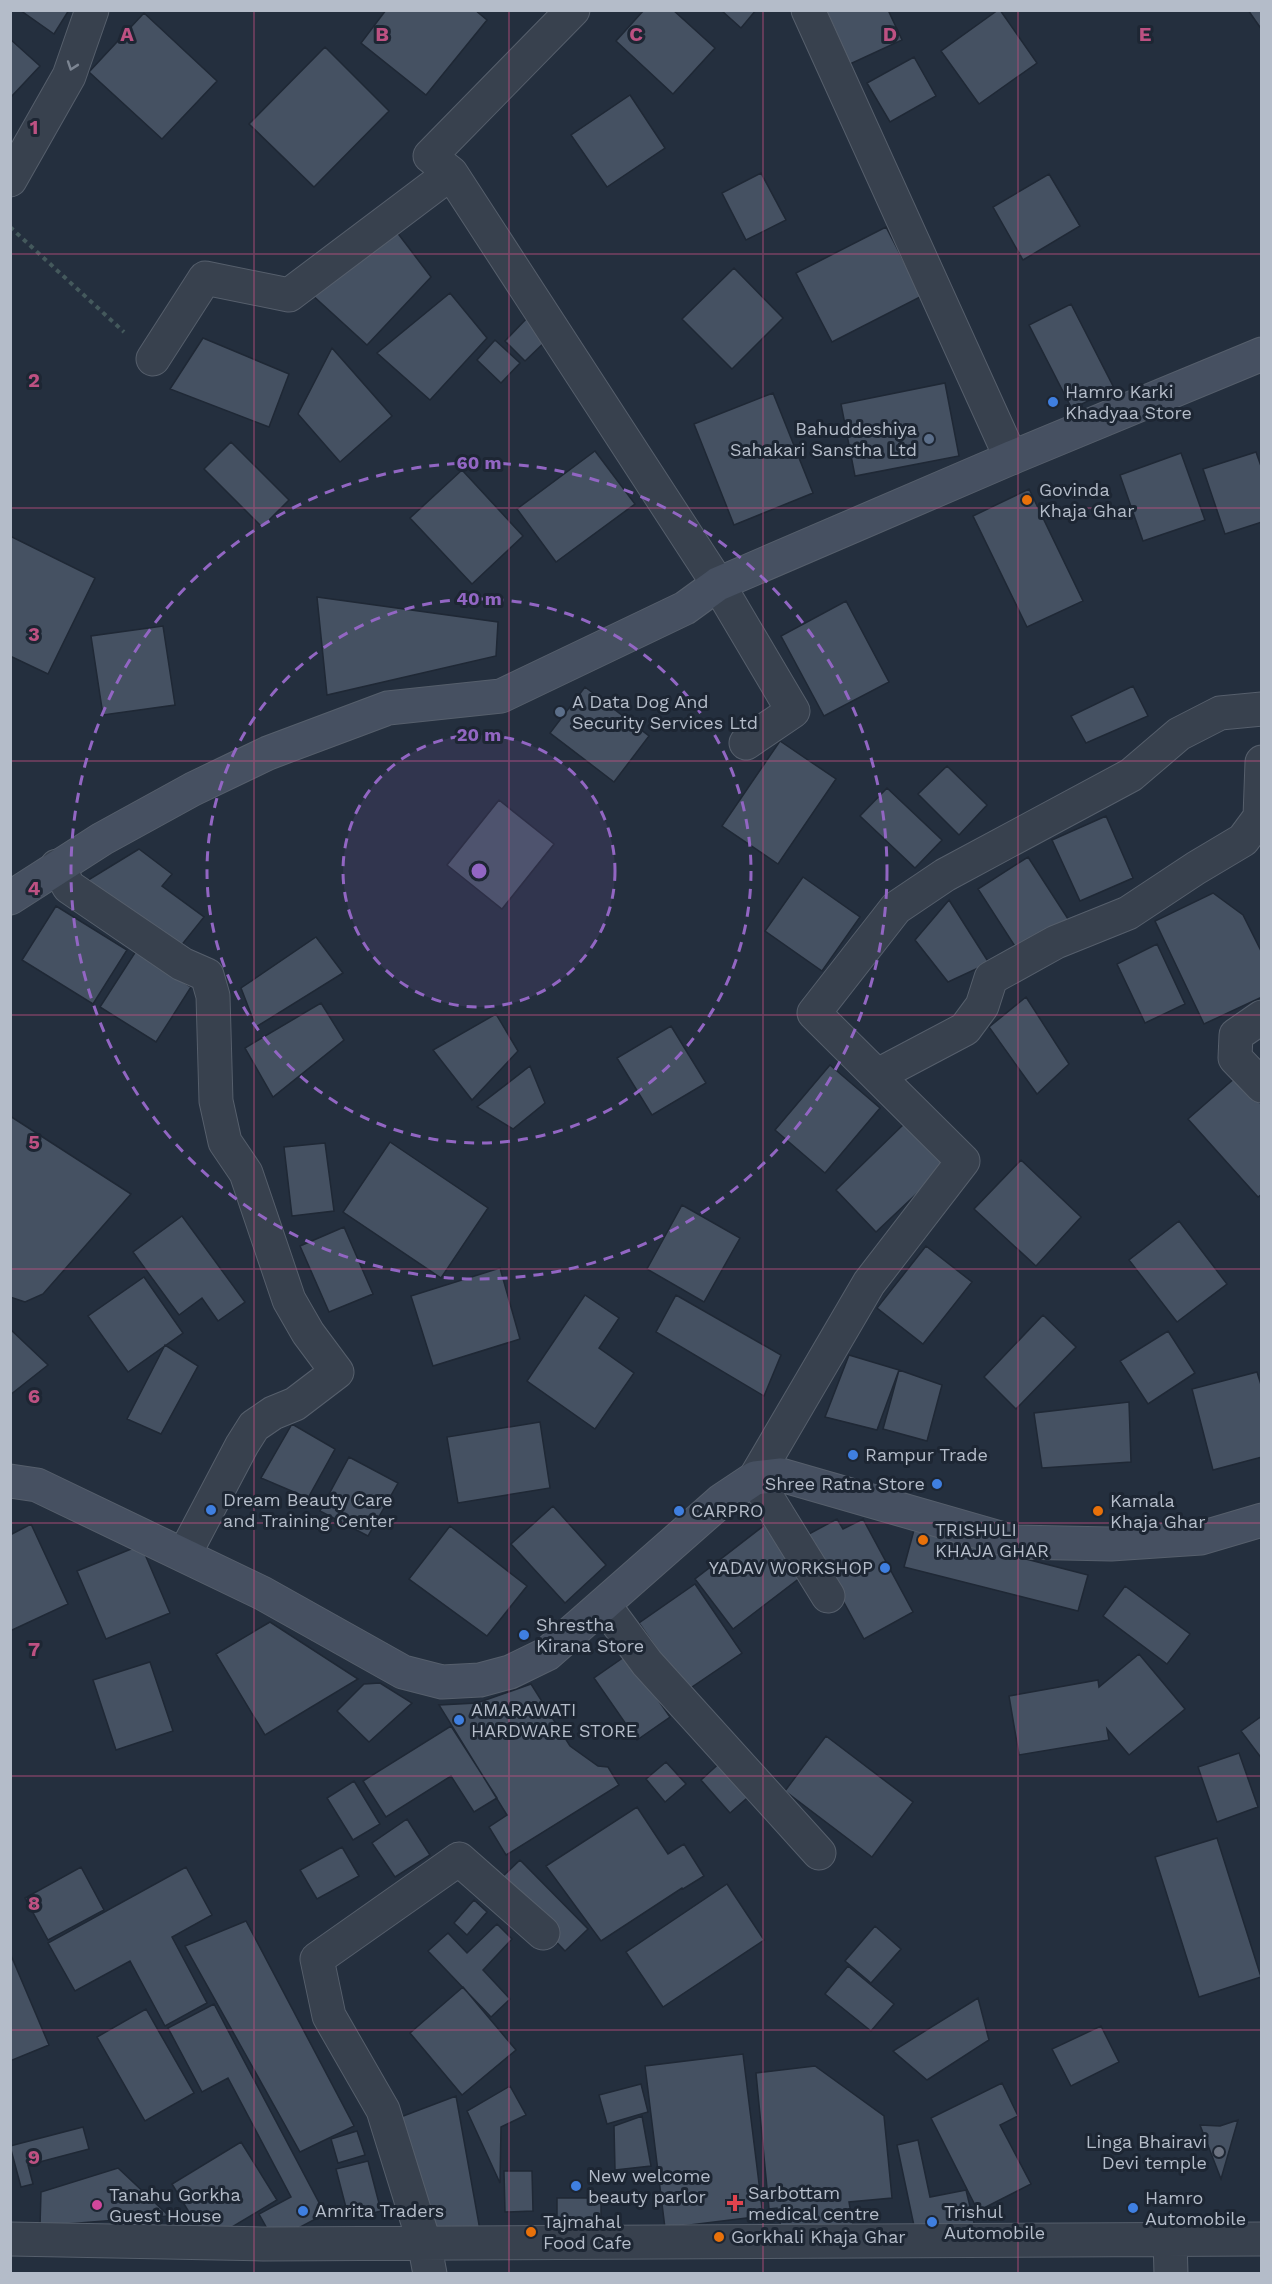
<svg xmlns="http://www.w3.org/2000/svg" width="1272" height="2284" font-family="'Work Sans',sans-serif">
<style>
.building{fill:#455162;stroke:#1f2835;stroke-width:1.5}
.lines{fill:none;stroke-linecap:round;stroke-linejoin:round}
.street-casing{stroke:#565f6c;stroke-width:35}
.secondary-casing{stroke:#565f6c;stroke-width:35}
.path{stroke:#44595c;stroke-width:4;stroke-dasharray:4.5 4.5;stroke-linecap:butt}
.street{stroke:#38414e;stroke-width:33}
.secondary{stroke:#465061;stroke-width:33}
.oneway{stroke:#7c8592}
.grid{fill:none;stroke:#bd5182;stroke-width:1.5;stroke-opacity:0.55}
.ring{fill:none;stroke:#9266c3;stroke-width:3;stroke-dasharray:10 8}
.shop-dot{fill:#3f7fe0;stroke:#1d2633;stroke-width:2}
.service-dot{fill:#5c6f8a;stroke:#1d2633;stroke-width:2}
.food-dot{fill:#e8710a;stroke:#1d2633;stroke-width:2}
.worship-dot{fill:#6b7280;stroke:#1d2633;stroke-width:2}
.health-dot{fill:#e0444e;stroke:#1d2633;stroke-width:2}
.hotel-dot{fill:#d1479c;stroke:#1d2633;stroke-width:2}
.labels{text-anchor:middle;stroke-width:6;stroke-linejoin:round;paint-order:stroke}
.poi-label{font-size:18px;fill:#b4bcc9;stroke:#1d2633;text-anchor:start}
.grid-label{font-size:20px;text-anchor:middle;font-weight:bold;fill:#bd5182;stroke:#1d2633;stroke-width:6;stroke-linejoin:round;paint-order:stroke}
.centre{fill:#9266c3;stroke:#1d2633;stroke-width:3}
.ring-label{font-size:18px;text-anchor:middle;font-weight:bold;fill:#9266c3;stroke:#1d2633;stroke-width:6;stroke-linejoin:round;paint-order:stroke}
</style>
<rect width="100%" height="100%" fill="#242f3e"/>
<path class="building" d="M20,10H69L54,34Z
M386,10H475L487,20L426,95L361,43Z
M644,10H673L715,48L673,94L616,41Z
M721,10H756L741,28Z
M826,10H888L902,40L850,64Z
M998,10H1000L1037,63L979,104L941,51Z
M1248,10H1262V30Z
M144,13L217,81L162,139L89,72Z
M10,39L40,66L10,98Z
M325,47L389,111L314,187L249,124Z
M914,57L936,96L890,122L867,83Z
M630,95L665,148L607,187L571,135Z
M761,173L786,220L746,240L722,193Z
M1049,174L1080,226L1023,260L993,207Z
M393,227L431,277L367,345L309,292Z
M886,227L922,296L832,342L796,273Z
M734,268L783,318L732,369L682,319Z
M450,293L487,338L430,400L377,353Z
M1071,304L1114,388L1072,409L1029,325Z
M530,315L551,336L525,361L505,341Z
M203,338L289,374L269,427L170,389Z
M495,340L520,363L501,383L477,360Z
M332,348L392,416L340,462L298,414Z
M945,383L959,456L855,476L841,404Z
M773,393L813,493L734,525L694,424Z
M231,442L289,500L262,527L204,469Z
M595,451L635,504L556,562L517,509Z
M1256,452L1262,469V522L1225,534L1203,469Z
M1181,453L1205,520L1143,541L1120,475Z
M462,470L523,536L472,584L410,518Z
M1029,489L1083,601L1027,627L973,516Z
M10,536L95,578L48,674L10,656Z
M317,597L498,622L496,656L327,695Z
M846,601L889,682L824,716L781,636Z
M163,626L175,705L103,715L91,636Z
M1133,686L1148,716L1086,743L1071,716Z
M585,687L649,736L614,782L550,733Z
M780,741L836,779L778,864L722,826Z
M947,766L987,805L959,835L918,794Z
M887,788L942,840L915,868L860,816Z
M499,800L554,844L502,909L447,865Z
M1106,816L1133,878L1080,901L1052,840Z
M139,849L172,874L162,886L204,917L176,952L85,882Z
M1028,857L1070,922L1020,954L978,889Z
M803,877L860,917L822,971L765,931Z
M1213,893L1243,915L1262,953V997L1204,1024L1155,921Z
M949,900L989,963L948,982L915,940Z
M56,906L127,950L93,1004L22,960Z
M316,937L343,973L256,1027L241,988Z
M1157,944L1185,1004L1145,1023L1117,964Z
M136,951L191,987L156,1042L100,1007Z
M1026,997L1069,1064L1037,1094L989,1027Z
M321,1003L344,1040L273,1097L245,1048Z
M496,1014L518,1051L472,1100L433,1050Z
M671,1026L706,1083L652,1115L617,1058Z
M830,1065L880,1108L825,1173L775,1130Z
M530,1066L545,1103L513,1129L477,1107Z
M1236,1077L1262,1105V1194L1258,1197L1188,1119Z
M10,1116L131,1194L43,1294L25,1302L10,1297Z
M905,1123L946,1166L876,1232L836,1190Z
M390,1142L488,1208L441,1278L343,1212Z
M325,1143L334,1211L292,1216L284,1147Z
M1021,1160L1081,1217L1036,1266L974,1209Z
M682,1205L740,1238L704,1302L647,1269Z
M182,1216L245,1302L218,1321L202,1298L179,1315L133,1252Z
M1179,1221L1227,1284L1177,1322L1129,1260Z
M344,1227L373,1294L329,1312L300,1246Z
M926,1246L972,1282L923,1344L877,1308Z
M500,1268L520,1339L433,1366L411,1296Z
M144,1277L183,1333L128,1372L88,1316Z
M585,1295L619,1318L599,1348L634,1373L595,1429L527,1381Z
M676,1295L781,1355L764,1396L656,1332Z
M1043,1315L1076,1347L1016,1409L984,1377Z
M10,1329L48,1365L10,1395Z
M1168,1331L1195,1373L1148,1404L1120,1361Z
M165,1345L198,1366L161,1434L127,1419Z
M849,1355L899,1370L877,1430L825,1417Z
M899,1370L942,1385L927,1441L883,1429Z
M1257,1372L1262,1388V1457L1213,1470L1192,1389Z
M1129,1402L1131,1462L1042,1468L1034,1413Z
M540,1422L550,1488L458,1503L447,1437Z
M292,1424L335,1449L308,1498L261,1478Z
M349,1457L398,1483L368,1536L320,1511Z
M553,1506L606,1565L565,1603L511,1544Z
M837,1519L843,1529L863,1519L913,1612L864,1639L807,1535Z
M31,1524L68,1604L10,1631V1535Z
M766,1524L805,1574L733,1629L695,1579Z
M450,1526L527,1586L487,1636L409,1579Z
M914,1530L1088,1575L1078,1611L904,1567Z
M141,1545L170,1613L106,1639L77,1571Z
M695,1584L742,1653L686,1691L639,1623Z
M1125,1586L1190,1634L1167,1664L1103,1616Z
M270,1622L358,1679L265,1735L216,1654Z
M1139,1654L1185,1709L1129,1755L1107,1729L1109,1740L1019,1755L1009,1696L1098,1680L1099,1687Z
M627,1655L670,1717L637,1740L594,1678Z
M150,1662L173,1731L116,1750L93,1680Z
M380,1683L412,1703L369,1742L337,1711L364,1684Z
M531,1684L570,1746L598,1766L608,1767L619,1785L506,1855L489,1827L507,1815L439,1705L477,1703Z
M1262,1716V1759L1241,1731Z
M451,1726L497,1798L474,1812L451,1776L386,1817L363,1781Z
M826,1736L913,1802L872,1857L785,1791Z
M1239,1753L1258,1807L1217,1822L1198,1767Z
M724,1759L754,1792L730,1813L701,1780Z
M666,1762L686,1784L665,1802L646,1779Z
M354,1781L380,1824L353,1840L327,1798Z
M637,1807L668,1854L684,1844L704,1876L683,1889L682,1888L601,1941L546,1866Z
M407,1819L430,1855L395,1877L372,1843Z
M1217,1838L1261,1977L1199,1997L1155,1857Z
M342,1847L359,1876L317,1899L300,1870Z
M520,1860L588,1929L565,1951L498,1881Z
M81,1867L104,1910L48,1940L25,1898Z
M186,1867L212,1915L172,1937L207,2003L165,2026L130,1961L75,1991L48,1943Z
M727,1884L764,1940L663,2007L626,1952Z
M474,1900L487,1912L467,1935L454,1923Z
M246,1921L354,2126L300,2152L185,1946Z
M497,1924L512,1939L483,1970L510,1999L491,2017L428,1951L448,1933L467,1953Z
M875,1926L901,1949L871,1983L845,1961Z
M10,1953L49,2045L10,2061Z
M848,1966L894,2004L871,2031L825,1994Z
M463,1987L516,2050L462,2095L410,2033Z
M978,1998L989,2040L927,2080L893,2051Z
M214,2004L325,2214L274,2241L259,2214L291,2197L228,2078L202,2092L168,2028Z
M146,2009L194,2093L145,2121L97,2037Z
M1101,2026L1119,2062L1071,2086L1052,2049Z
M743,2054L763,2216L665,2228L645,2066Z
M815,2066L884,2116L892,2198L849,2202L854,2231L783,2237L777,2208L769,2209L756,2073Z
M1002,2083L1018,2116L1000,2125L1031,2184L978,2211L931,2118Z
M641,2084L648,2112L607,2124L599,2095Z
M510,2086L526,2115L501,2127L500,2183L467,2111Z
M456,2096L480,2230L425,2235L398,2118Z
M642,2116L651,2166L615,2170L614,2126Z
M1238,2120L1221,2179L1200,2125L1220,2126Z
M83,2127L89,2149L28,2165L33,2184L21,2187L10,2146Z
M357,2131L365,2155L338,2163L331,2139Z
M918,2140L930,2197L966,2190L975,2227L917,2240L897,2145Z
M241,2142L277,2200L207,2242L172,2184Z
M368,2161L381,2211L349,2219L336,2169Z
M118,2168L169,2216L40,2226L41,2192Z
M504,2171H532L533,2211L505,2212Z
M557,2198H601V2224L557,2225Z"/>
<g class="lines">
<defs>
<path id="street" d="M573,10L430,156L451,173L718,584L793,711L746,743
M808,10L1011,458
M10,180L69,76L92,10
M153,359L205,278L289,295L451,173
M57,866L69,887L182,964L207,975L213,996L216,1101L225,1142L246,1173L289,1300L308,1333L337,1372L295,1404L273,1413L254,1426L242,1445L184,1555
M1262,1017L1236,1035L1235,1058L1262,1086
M878,1075L965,1029L982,1006L991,978L1056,942L1128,913L1196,868L1243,840L1260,817L1262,762
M828,1596L755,1478L869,1283L963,1161L814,1013L896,908L945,875L1131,775L1179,734L1220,713L1262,709
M604,1605L647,1663L819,1853
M10,2239L263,2244L1262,2239
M1170,2239L1171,2274
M430,2274L424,2242L383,2110L329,2016L317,1959L459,1859L543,1933"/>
<path id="secondary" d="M10,898L102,839L193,789L268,753L388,708L501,696L685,608L718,584L1011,458L1262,354
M10,1481L37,1485L262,1593L403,1672L442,1682L480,1680L510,1672L547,1654L722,1500L755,1478L781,1475L1014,1542L1111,1544L1201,1538L1262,1520"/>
</defs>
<use href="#street" class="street-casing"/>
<use href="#secondary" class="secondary-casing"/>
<path class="path" d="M10,227L124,332"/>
<use href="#street" class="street"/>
<use href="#secondary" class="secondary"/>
</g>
<defs><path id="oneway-chevron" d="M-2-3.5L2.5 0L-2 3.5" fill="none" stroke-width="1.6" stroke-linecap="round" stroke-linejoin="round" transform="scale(1.5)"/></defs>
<use class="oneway" href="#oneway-chevron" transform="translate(72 66) rotate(109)"/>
<path class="grid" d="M254,10V2274M509,10V2274M763,10V2274M1018,10V2274M10,254H1262M10,508H1262M10,761H1262M10,1015H1262M10,1269H1262M10,1523H1262M10,1776H1262M10,2030H1262"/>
<circle cx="479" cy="871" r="136" fill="#9266c3" fill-opacity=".12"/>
<g class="ring">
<circle cx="479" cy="871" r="136"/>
<circle cx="479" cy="871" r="272"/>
<circle cx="479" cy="871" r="408"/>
</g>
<g class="shop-dot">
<circle cx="1053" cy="402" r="6"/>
<circle cx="853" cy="1455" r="6"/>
<circle cx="937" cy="1484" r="6"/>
<circle cx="211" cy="1510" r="6"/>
<circle cx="679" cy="1511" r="6"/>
<circle cx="885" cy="1568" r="6"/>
<circle cx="524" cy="1635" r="6"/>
<circle cx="459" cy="1720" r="6"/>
<circle cx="576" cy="2186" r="6"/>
<circle cx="1133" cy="2208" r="6"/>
<circle cx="303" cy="2211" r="6"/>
<circle cx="932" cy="2222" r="6"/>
</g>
<g class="service-dot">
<circle cx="929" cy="439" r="6"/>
<circle cx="560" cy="712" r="6"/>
</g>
<g class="food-dot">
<circle cx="1027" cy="500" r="6"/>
<circle cx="1098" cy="1511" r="6"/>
<circle cx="923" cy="1540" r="6"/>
<circle cx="531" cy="2232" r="6"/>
<circle cx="719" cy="2237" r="6"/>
</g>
<circle class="worship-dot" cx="1219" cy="2152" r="6"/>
<path class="health-dot" d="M732 2194h6v6h6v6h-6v6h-6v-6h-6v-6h6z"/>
<circle class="hotel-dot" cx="97" cy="2205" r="6"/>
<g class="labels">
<g class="poi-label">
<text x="1065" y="398">Hamro Karki<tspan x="1065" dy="21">Khadyaa Store</tspan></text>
<text x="917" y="435" text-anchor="end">Bahuddeshiya<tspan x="917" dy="21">Sahakari Sanstha Ltd</tspan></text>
<text x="1039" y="496">Govinda<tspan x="1039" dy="21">Khaja Ghar</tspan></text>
<text x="572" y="708">A Data Dog And<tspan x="572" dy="21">Security Services Ltd</tspan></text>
<text x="865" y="1461">Rampur Trade</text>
<text x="925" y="1490" text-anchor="end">Shree Ratna Store</text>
<text x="223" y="1506">Dream Beauty Care<tspan x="223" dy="21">and Training Center</tspan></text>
<text x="1110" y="1507">Kamala<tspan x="1110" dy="21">Khaja Ghar</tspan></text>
<text x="691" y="1517">CARPRO</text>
<text x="935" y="1536">TRISHULI<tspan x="935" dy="21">KHAJA GHAR</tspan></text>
<text x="873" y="1574" text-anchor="end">YADAV WORKSHOP</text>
<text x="536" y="1631">Shrestha<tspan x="536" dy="21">Kirana Store</tspan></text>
<text x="471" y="1716">AMARAWATI<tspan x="471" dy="21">HARDWARE STORE</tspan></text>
<text x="1207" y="2148" text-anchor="end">Linga Bhairavi<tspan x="1207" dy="21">Devi temple</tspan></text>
<text x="588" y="2182">New welcome<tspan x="588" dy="21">beauty parlor</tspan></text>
<text x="748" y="2199">Sarbottam<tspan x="748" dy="21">medical centre</tspan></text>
<text x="109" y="2201">Tanahu Gorkha<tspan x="109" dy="21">Guest House</tspan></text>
<text x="1145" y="2204">Hamro<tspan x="1145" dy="21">Automobile</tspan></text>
<text x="315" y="2217">Amrita Traders</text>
<text x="944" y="2218">Trishul<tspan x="944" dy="21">Automobile</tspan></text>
<text x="543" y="2228">Tajmahal<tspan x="543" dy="21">Food Cafe</tspan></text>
<text x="731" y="2243">Gorkhali Khaja Ghar</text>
</g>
</g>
<g class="grid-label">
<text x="127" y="41">A</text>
<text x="382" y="41">B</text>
<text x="636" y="41">C</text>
<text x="890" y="41">D</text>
<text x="1145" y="41">E</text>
<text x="34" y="134">1</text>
<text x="34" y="387">2</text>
<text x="34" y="641">3</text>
<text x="34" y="895">4</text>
<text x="34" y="1149">5</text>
<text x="34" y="1403">6</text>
<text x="34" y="1656">7</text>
<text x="34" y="1910">8</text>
<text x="34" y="2164">9</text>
</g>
<circle cx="479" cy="871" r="9" class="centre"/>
<g class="ring-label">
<text x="479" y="469">60 m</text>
<text x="479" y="605">40 m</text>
<text x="479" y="741">20 m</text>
</g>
<rect width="1272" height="2284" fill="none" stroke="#b4bcc9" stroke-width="24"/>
</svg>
